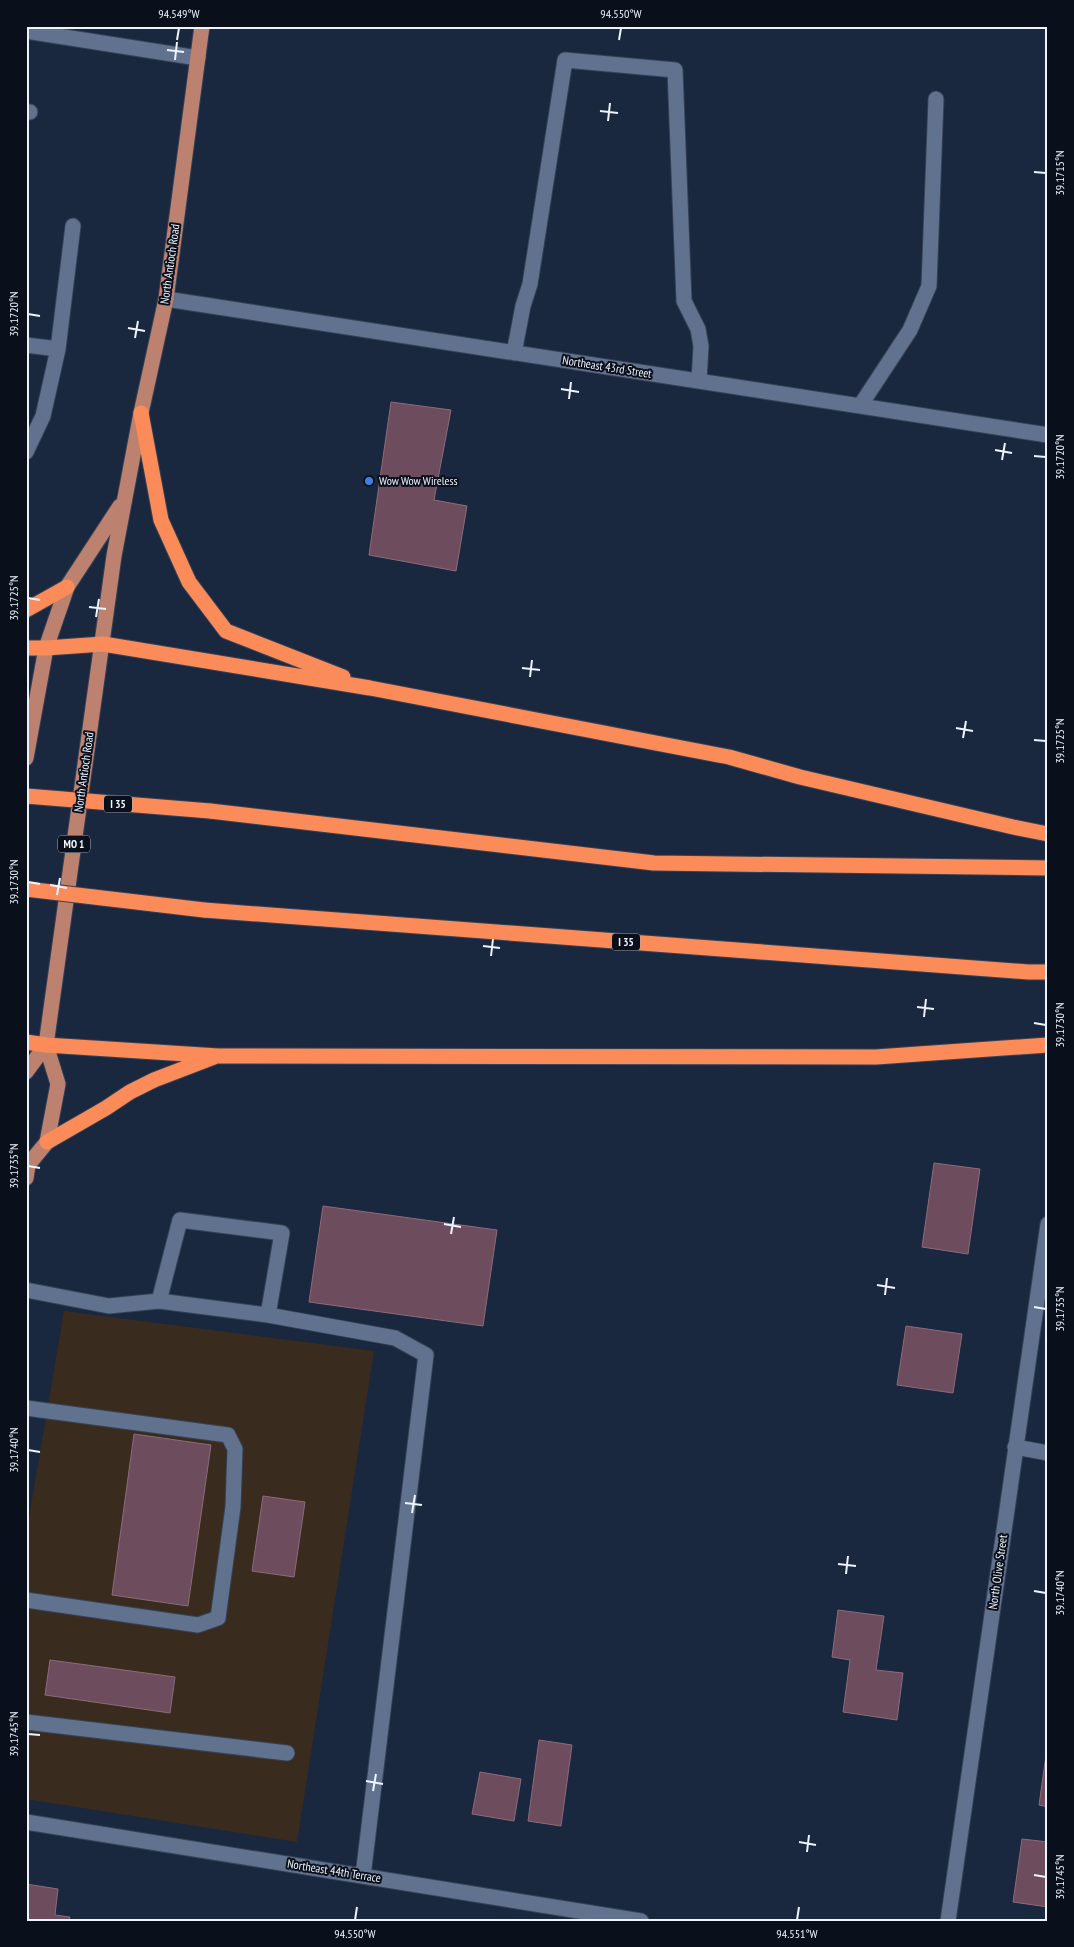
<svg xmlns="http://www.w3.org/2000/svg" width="1074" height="1947" font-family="'PT Sans Narrow',sans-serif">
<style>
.commercial{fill:#392c1e}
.building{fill:#6d4d5d;stroke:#8c6b7b}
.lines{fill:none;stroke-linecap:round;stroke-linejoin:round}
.minor-casing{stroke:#374155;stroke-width:17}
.major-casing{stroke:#374155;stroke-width:17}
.highway-casing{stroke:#374155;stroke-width:17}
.minor{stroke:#61728e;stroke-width:15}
.major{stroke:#bd826f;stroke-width:15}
.highway{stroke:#fb8c5a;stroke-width:15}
.highway-bridge-casing{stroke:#374155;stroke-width:17;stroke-linecap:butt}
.highway-bridge{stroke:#fb8c5a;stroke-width:15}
.ticks{fill:none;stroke:#edf4fd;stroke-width:2}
.shop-dot{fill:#3f7fe0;stroke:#0a101b;stroke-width:2}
.labels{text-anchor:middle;stroke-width:4;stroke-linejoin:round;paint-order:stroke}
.shield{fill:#0a101b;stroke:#a9b0b9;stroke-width:1}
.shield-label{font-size:11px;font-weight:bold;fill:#edf4fd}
.street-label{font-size:12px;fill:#edf4fd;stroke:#0a101b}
.poi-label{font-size:12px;fill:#edf4fd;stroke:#0a101b;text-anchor:start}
.neatline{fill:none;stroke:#edf4fd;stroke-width:2}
.ticks-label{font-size:12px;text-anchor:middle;fill:#edf4fd}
</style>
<rect width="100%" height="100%" fill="#19273f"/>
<path class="commercial" d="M64,1311L374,1351L297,1842L26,1799V1535Z"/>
<path class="building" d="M391,402L451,410L434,500L467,506L456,571L369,555Z
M934,1163L980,1169L968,1254L922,1247Z
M323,1206L497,1230L483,1326L309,1302Z
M906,1326L962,1334L953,1393L897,1385Z
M134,1434L211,1445L188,1606L112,1595Z
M263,1496L305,1502L294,1577L252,1571Z
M838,1610L884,1616L876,1670L903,1673L897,1720L843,1712L850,1660L832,1657Z
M50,1660L175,1677L170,1713L45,1695Z
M539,1740L572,1745L561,1826L528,1821Z
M1048,1741V1807L1039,1805Z
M480,1772L521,1779L514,1821L472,1814Z
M1022,1839L1048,1842V1907L1013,1902Z
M26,1884L58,1889L55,1915L70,1917L69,1921H26Z"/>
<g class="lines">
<defs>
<path id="minor" d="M26,31L198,58
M26,112H30
M166,299L1048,435
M26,345L58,349L73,226
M514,353L523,306L530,284L565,60L675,70L684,301L698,329L701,346L699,381
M860,406L910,330L929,286L936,99
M26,452L43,416L58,349
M26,1290L109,1306L159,1301L268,1315L395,1338L426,1355L363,1876
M159,1301L180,1220L282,1233L268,1315
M26,1408L228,1435L235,1449L233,1507L218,1618L198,1625L26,1600
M1015,1447L1048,1453
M26,1722L287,1753
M26,1822L641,1921
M948,1921L1048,1224"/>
<path id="major" d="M26,758L46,648L67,587L120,506
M26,1072L46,1045
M26,1178L28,1165L47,1142L58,1084L46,1045L114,556L141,413L166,299L202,26"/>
<path id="highway" d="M141,413L161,520L189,582L226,631L343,677
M26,610L67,587
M26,648H46L103,644L370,688L729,757L800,777L1013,827L1048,834
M210,811L654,863L1048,868
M204,910L1028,972H1048
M26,1042L46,1045L218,1056L876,1057L1048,1045
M47,1142L106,1108L130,1092L154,1080L214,1057"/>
</defs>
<use href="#minor" class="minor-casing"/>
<use href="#major" class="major-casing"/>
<use href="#highway" class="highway-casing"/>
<use href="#minor" class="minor"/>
<use href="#major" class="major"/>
<use href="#highway" class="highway"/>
<defs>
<path id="highway-bridge" d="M26,796L210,811
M26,889L204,910"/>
</defs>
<use href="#highway-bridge" class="highway-bridge-casing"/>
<use href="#highway-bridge" class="highway-bridge"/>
</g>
<path class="ticks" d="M177,40L179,28M619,40L621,28M167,50L184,52M175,60L177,42M600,111L618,113M608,121L610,103M1034,172L1046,173M28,314L40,316M128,328L145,331M135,338L138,321M561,389L579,392M569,399L571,382M995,450L1012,453M1034,456L1046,457M1002,460L1005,443M28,598L40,600M89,607L106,609M96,617L99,599M522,668L540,670M530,677L532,660M956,728L973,731M963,738L966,721M1034,740L1046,741M28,882L40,884M50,885L67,888M57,895L60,878M483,946L500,948M491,956L493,939M917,1007L934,1009M924,1017L926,999M1034,1023L1046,1025M28,1166L40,1168M444,1224L461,1227M451,1234L454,1217M877,1285L895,1288M885,1295L887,1278M1034,1307L1046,1309M28,1450L40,1452M405,1503L422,1505M412,1513L415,1495M838,1564L856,1566M846,1574L848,1556M1034,1591L1046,1593M28,1734L40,1735M366,1781L383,1784M373,1791L376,1774M799,1842L816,1845M807,1852L809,1835M1034,1875L1046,1877M355,1920L357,1907M797,1920L799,1907"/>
<circle class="shop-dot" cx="369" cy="481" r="5"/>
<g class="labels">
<g class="shield">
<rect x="104" y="795.5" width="28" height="17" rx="4"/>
<rect x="58" y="835.5" width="32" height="17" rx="4"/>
<rect x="612" y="933.5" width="28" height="17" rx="4"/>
</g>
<g class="shield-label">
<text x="118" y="808">I 35</text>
<text x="74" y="848">MO 1</text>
<text x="626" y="946">I 35</text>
</g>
<g class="street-label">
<text transform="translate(170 264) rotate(-82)" y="4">North Antioch Road</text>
<text transform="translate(607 367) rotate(9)" y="4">Northeast 43rd Street</text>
<text transform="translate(84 772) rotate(-82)" y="4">North Antioch Road</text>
<text transform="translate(998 1572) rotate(-82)" y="4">North Olive Street</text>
<text transform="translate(334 1871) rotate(9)" y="4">Northeast 44th Terrace</text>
</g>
<g class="poi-label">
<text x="379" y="485">Wow Wow Wireless</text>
</g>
</g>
<rect width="1074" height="1947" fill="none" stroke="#0a101b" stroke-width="55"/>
<rect x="28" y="28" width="1018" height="1892" class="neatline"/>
<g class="ticks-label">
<text x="179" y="18">94.549°W</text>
<text x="621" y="18">94.550°W</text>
<text transform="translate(1060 173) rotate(-90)" y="4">39.1715°N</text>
<text transform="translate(14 314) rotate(-90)" y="4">39.1720°N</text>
<text transform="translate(1060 457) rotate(-90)" y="4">39.1720°N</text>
<text transform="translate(14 598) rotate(-90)" y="4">39.1725°N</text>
<text transform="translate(1060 741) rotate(-90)" y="4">39.1725°N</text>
<text transform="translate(14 882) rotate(-90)" y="4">39.1730°N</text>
<text transform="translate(1060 1025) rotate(-90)" y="4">39.1730°N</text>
<text transform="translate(14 1166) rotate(-90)" y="4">39.1735°N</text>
<text transform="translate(1060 1309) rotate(-90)" y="4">39.1735°N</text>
<text transform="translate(14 1450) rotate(-90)" y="4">39.1740°N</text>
<text transform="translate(1060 1593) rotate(-90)" y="4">39.1740°N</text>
<text transform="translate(14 1734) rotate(-90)" y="4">39.1745°N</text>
<text transform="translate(1060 1877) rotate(-90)" y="4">39.1745°N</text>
<text x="355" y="1938">94.550°W</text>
<text x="797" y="1938">94.551°W</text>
</g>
</svg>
